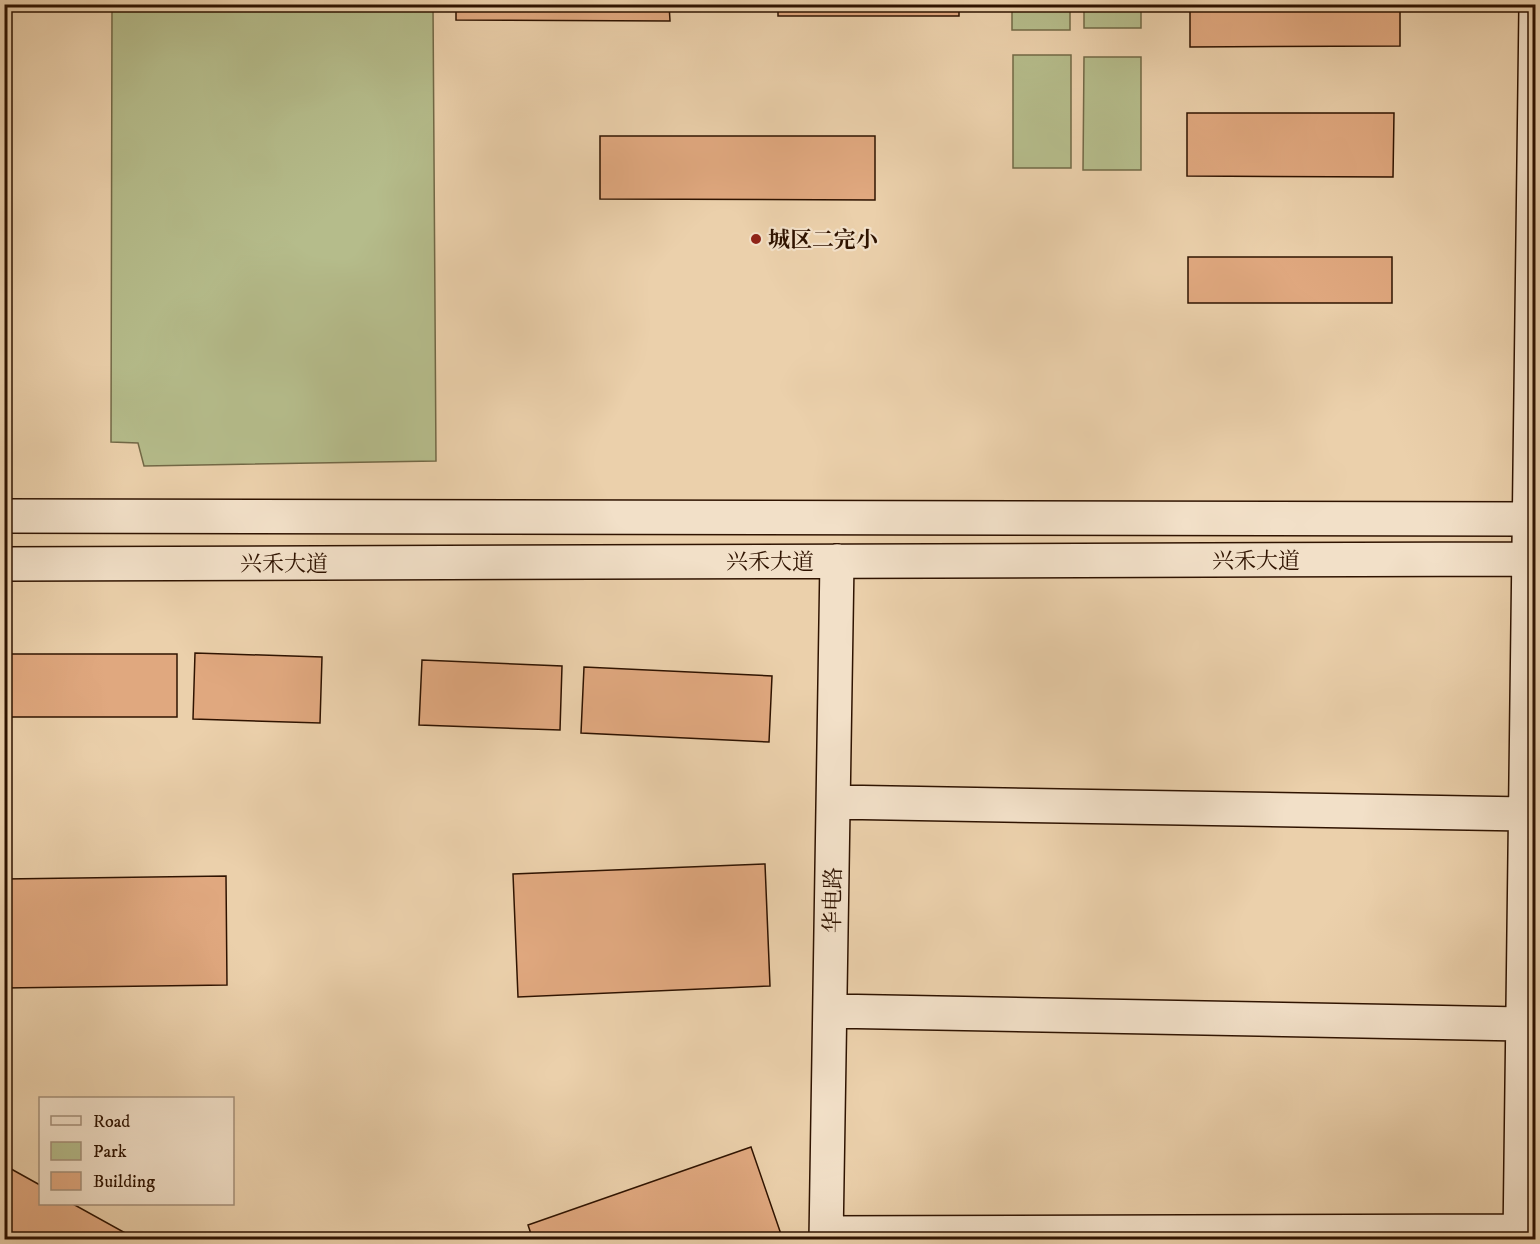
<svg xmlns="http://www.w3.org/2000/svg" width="1540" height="1244" font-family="'IM FELL DW Pica','Noto Serif SC',serif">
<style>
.green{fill:#b5bc8b;stroke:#726846;stroke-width:1.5}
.building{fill:#e0a87f;stroke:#2f1300;stroke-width:1.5}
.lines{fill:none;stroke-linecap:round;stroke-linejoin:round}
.secondary-casing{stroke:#2f1300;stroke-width:36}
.secondary{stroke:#f2e0c8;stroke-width:33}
.poi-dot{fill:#8f2418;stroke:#f2e0c8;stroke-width:2}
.labels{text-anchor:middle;stroke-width:4.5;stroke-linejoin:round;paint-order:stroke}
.poi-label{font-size:22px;font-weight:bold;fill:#2f1300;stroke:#f2e0c8;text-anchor:start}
.street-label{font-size:22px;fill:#2f1300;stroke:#f2e0c8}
</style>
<rect width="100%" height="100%" fill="#ebd0ab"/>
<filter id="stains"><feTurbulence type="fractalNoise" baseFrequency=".00333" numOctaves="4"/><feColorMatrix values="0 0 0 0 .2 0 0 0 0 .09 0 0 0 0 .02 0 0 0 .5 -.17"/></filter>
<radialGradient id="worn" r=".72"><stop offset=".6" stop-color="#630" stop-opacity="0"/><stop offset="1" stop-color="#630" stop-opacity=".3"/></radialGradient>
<path class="green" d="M112,5H433L436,461L144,466L138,443L111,442Z
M1012,5H1070V30H1012Z
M1084,5H1141V28H1084Z
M1013,55H1071V168H1013Z
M1084,57H1141V170H1083Z"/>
<path class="building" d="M456,4H669L670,21L456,20Z
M778,4H959V16H778Z
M972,4H1009V7L972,8Z
M1190,4H1400V46L1190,47Z
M1187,113H1394L1393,177L1187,176Z
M600,136H875V200L600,199Z
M1188,257H1392V303H1188Z
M195,653L322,657L320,723L193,719Z
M4,654H177V717H4Z
M422,660L562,666L560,730L419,725Z
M584,667L772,676L769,742L581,733Z
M765,864L770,986L518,997L513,874Z
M226,876L227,985L4,988V879Z
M751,1147L783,1240H533L528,1225Z
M4,1165L40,1185V1204H73L138,1240H4Z"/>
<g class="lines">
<defs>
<path id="secondary" d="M4,516L1536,519
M4,564L1536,559
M834,802L1525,814
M830,1011L1522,1024
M826,1233L1520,1231
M826,1240L837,561
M1520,1240L1536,8"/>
</defs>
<use href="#secondary" class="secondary-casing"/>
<use href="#secondary" class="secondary"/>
</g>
<circle class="poi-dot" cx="756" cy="239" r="6"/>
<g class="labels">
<g class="poi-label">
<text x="768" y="247">城区二完小</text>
</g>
<g class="street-label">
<text x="1256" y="568">兴禾大道</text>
<text x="770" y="569">兴禾大道</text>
<text x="284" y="571">兴禾大道</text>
<text transform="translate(832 900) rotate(-89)" y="8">华电路</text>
</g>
</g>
<rect width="1540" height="1244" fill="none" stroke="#ebd0ab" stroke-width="24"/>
<rect x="6" y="6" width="1528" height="1232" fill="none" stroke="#2f1300" stroke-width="3"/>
<rect x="12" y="12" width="1516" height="1220" fill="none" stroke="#2f1300" stroke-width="1.5"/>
<rect x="39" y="1097" width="195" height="108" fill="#f2e0c8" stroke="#a48e78" stroke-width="1.5"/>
<rect x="51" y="1116" width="30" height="9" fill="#f2e0c8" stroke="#a48e78" stroke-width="1.5"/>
<text x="93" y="1127" font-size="18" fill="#2f1300">Road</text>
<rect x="51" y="1142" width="30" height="18" fill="#b5bc8b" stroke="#a48e78" stroke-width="1.5"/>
<text x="93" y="1157" font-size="18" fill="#2f1300">Park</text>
<rect x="51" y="1172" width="30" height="18" fill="#e0a87f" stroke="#a48e78" stroke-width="1.5"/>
<text x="93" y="1187" font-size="18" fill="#2f1300">Building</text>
<rect width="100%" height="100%" filter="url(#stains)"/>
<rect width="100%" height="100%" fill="url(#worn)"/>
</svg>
